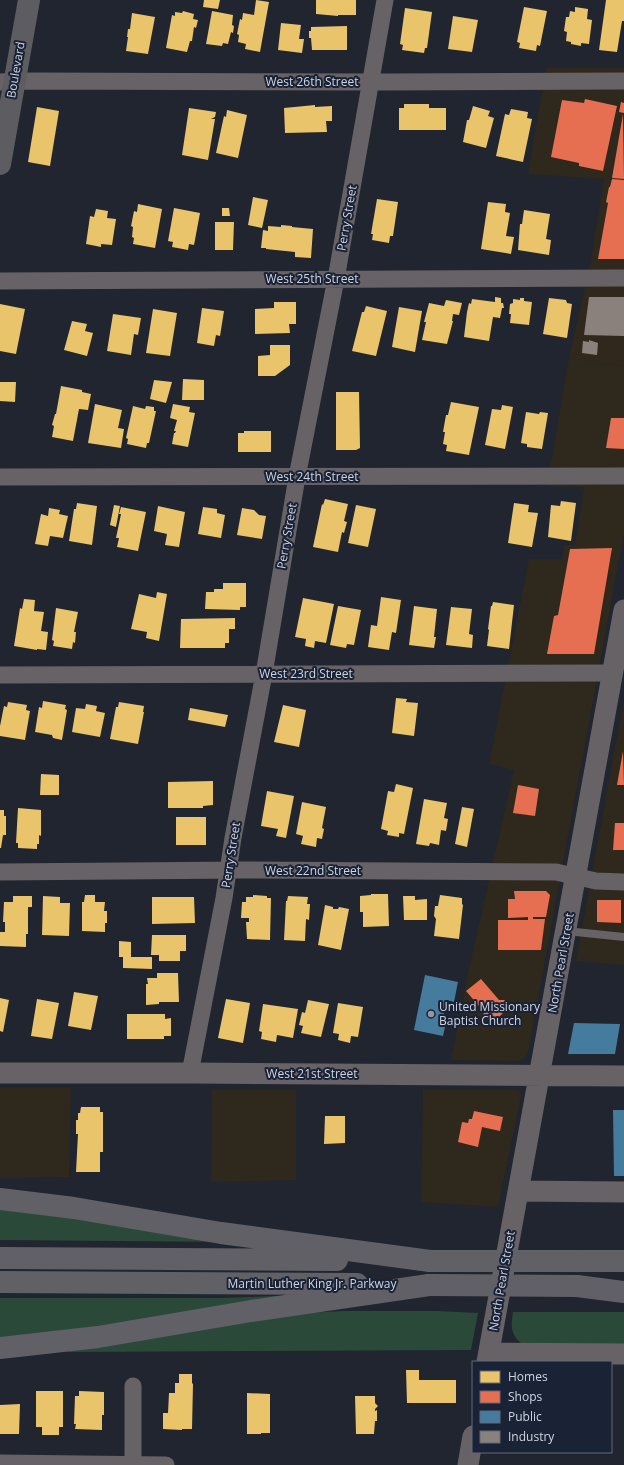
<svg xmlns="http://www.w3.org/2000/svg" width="624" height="1465" font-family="'Open Sans',sans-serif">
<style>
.commercial{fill:#2f281c}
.industrial{fill:#31281d}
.green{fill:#2a4938}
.homes{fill:#e9c46a}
.shops{fill:#e76f51}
.public{fill:#457b9d}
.industry{fill:#8a817c}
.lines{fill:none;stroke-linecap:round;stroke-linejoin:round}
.service{stroke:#666265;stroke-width:8}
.minor{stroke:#666265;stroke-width:17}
.tertiary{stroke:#666265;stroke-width:21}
.secondary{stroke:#5d5c61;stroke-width:22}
.motorway{stroke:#616067;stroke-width:22}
.motorway-bridge{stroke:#616067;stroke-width:22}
.poi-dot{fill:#9197a3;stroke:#1a2236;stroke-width:1.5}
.labels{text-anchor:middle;stroke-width:4;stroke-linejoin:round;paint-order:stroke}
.street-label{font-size:12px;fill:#ced4e1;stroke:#1a2236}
.poi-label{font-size:12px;fill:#ced4e1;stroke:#1a2236;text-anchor:start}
</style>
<rect width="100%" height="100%" fill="#202530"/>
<path class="commercial" d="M546,68H624V266H590L604,179L528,174Z
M569,358L624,366V533L528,1052L524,1058L519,1061L451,1060L469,969L514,770L489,764L529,559H562L564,545H575L584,487L547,486Z
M624,699V965L576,961Z
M0,1088H71L69,1177L0,1178Z
M212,1090H296V1180L211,1182Z
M423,1090H515L520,1091L521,1096L498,1207L421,1202Z"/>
<path class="industrial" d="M590,266H624V366L569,358Z"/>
<path class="green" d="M0,1206L233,1242L0,1240Z
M301,1295L123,1324L0,1338V1298H221Z
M344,1311H437L478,1313L471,1350L66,1352L108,1341L284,1314Z
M513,1312H624V1347L521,1343C510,1334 511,1325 513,1312Z"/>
<path class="homes" d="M204,0H220L218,9L203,7Z
M256,0L269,2L260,52L245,49L246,44L238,42L239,35L237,34L240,19L242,20L243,13L254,15Z
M316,0H356V15H338V16L316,14Z
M606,0H624V21H622L617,52L599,50Z
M524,7L547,11L540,46L537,45L536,51L519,48L520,43L517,42Z
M575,7L588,9L587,19L592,20L589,44L581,43V46L571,44V42L566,41L567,32L564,31L566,17H569L570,11L575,12Z
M405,8L432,12L427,48H425L424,53L402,50L403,45L400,44Z
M183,11L194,14L193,19L198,20L196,28L194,27L192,41H190L187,52L166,48L172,15L175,16V12L182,13Z
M212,11L233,15L232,25L234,26L233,33L231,32L228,44L223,43L222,46L206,44Z
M132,13L155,17L148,54L126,51L128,37H127L128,29H130Z
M453,16L478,20L472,52L448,49Z
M281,23L301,25L299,39H304L302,53L278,50Z
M347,26V50H312L311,38H309V31H311V27Z
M404,104H429V108H446V130H399V108H404Z
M315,105V107L332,106V121H326L327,132L285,133L284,108Z
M473,106L490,111L488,116L494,118L486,148L463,142L467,120H469Z
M37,107L59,111L50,166L28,162Z
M189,108L216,112L215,117L211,119H215L208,160L182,155Z
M511,109L528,112L527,118L532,119L523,162L496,156L505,114L509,115Z
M227,110L247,115L238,158L216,153L224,116L226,117Z
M253,197L268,200L262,228L248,225Z
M377,199L398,202L393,236H390L389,243L372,240L373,234H371Z
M488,202L506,204L505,212L510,213L506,236L514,237L511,254L481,249Z
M138,204L162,209L155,248L133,244L134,238L132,237L133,227L131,226L134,211L137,212Z
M174,208L200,213L194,245L189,244L188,250L172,247L173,242L168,241Z
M222,208H229L230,216H222Z
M96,209L108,211L107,218L116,219L112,245L101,244V247L86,244L90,216L94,217Z
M524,210L550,214L546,239L551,240L549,255L518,250L520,224H522Z
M215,222H234L233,250H215Z
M281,225L292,226V227L313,229L311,258L295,257V252L266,249V248H261L263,230L268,231V226L281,227Z
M495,297L501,298V303H503L504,308H502L500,318L493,317L489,341L464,337L467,312L469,303L471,304L472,299L495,302Z
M520,298H524V301L532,302L529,325L510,323L511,314H509L510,304L513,303V299L520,300Z
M549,298L566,300L567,303L572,304L567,338L543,334Z
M446,300L462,303L459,315L453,314L452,321H453L447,344L422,340L426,322H424L429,303L444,306Z
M274,302H296V324H289L290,333L255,334V309L274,308Z
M0,304L25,309L16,354L0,351Z
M366,306L387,311L376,356L352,351L362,312H364Z
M399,307L422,311L415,352L392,347Z
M202,308L224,311L220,336L216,335L214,346L197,343Z
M153,309L177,313L170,356L146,353Z
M113,314L141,318L138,335L134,334L131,355L107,351Z
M72,321L87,324L85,331L93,333L87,356L64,350Z
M270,345H290V365L275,376H258V356L270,355Z
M183,379L204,380V400H182Z
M154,380L172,382L166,403L150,399Z
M0,382H16L15,402L0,401Z
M61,386L82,390V392L91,394L88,410L79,409L73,441L52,437L54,426L52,425L55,414H56Z
M336,392H359L360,448L356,450H336Z
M451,402L479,407L469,455L446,451L447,445L443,444L445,432H443L446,415H448Z
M95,404L122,410L118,428L124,429L121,448L88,443Z
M173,404L190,407L189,412L195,413L188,447L172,444L174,433H175L176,431H174L177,420L170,418Z
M502,405L513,407L505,449L485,445L492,409L501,410Z
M133,406L145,409L146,406L154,407V411H156L149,443H147L146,448L127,444L128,439L126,438Z
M526,412L539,414L540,412L548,413L542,449L527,447V444L521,443Z
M244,431H271V452H238V433H244Z
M325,499L348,504L344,521L347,522L344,533L342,532L338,552L313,547L322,504L323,505Z
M561,501L576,503L571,541L548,537L551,505L560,506Z
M77,503L97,506L92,545L69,541L74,509H76Z
M514,503L529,505L528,512L538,513L532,547L508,543Z
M114,505L120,506L116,527L110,525Z
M356,505L376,509L368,547L348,543Z
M158,506L185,512L179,547L165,545L167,534L154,531Z
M121,507L146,512L138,551L117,547L119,538H116L121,514H119Z
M203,507L217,509V513L225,515L221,538L198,534Z
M49,508L60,510L59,514L68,516L63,538L50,536L48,546L35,544L41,514L48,516Z
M242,508L254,510L259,515L266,516L262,539L237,535Z
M223,583H246V607H240V610L205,609L206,592H214V589H223Z
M157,592L167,594L159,641L146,638L147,632L131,629L139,594L156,598Z
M381,597L401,600L396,633L392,632L389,650L368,647L371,625L377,626Z
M303,598L334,604L326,643L315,641L314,648L305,646L306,639L295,637Z
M24,599L35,600L34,611L44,612L41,631L48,632L46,650L37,649V650L14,646L20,608L22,609Z
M493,602L514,605L509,649L487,646L489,630L488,629L491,606H492Z
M338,606L361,610L354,645L347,644L346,648L330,645Z
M414,606L437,609L434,637H436L434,648L409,645Z
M451,607L472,609L469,634L473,635L472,648L446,645Z
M56,608L78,612L74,632H76L75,643L73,642L72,649L53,646L54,641L52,640Z
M235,618V629H229V643H225V648H180L181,619Z
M396,698L407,699L406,702L418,703L414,736L392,733Z
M43,701L66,705L65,709L67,710L62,740L53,738L52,735L35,732L39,707L42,708Z
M8,702L27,705L26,710L30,711L25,740L0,736V726L4,706L7,707Z
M119,702L144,706L143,712H144L138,744L110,739L116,707H118Z
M86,704L97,706L96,711L105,713L100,737L72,732L76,708L85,709Z
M283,705L306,710L299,747L274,742Z
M190,708L228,715L225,727L188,720Z
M41,774L59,775V795H40Z
M213,781V805L203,806V808H168V782Z
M396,784L413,788L404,834L399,833V837L387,835L388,831L381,829L388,791L394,792Z
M267,791L294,796L286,838L276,836L278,829L261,826Z
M424,799L447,803L444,818L448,819L446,831L441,830L439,845L430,843L429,846L416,844Z
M302,802L326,807L322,828L324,829L322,839L317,838L316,847L301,844L303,836L296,834Z
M462,807L474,809L467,847L455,844Z
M18,808L41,810V836L39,835V844H37V849L18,848V843H16Z
M0,810H4V816H6V835H3L1,848H0Z
M176,817H206V845H176Z
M371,894H388L389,926L363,927V912H360V896L371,895Z
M85,895H95V902H105L104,911H107V923H105V932L82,931V902H84Z
M253,895L267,896V898H271L270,940L247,939L246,922H249V918H241L242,902H246V897H253Z
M440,895L462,898V904L463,905L459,939L434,936L436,919L434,916L435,906H438Z
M13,896H32V907H28V934H26V947L0,946V932H5V922H3L4,902H13Z
M43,896L60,897V903H70L69,936L42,935Z
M288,896L308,897L307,904H310L309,920L306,919L305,941L284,940L286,901H287Z
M403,896H415V900L427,899V920H404Z
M152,897H194L195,923L152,924Z
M325,905L333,907V909H338L339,907L349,909L341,950L318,945Z
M152,935H186V951H180V961H159V955H151Z
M119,941L131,942V957H152V969L123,968V957H119Z
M157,973H178L179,1002H159V1004L146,1005V984H148L147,978H157Z
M74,992L98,996L91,1030L68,1026Z
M0,998L9,1000L3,1032L0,1031Z
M37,999L59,1003L52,1039L31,1036Z
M226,999L250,1003L243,1043L218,1038Z
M308,1000L329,1004L321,1037L301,1033L303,1026L299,1025L302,1012L305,1013Z
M338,1003L363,1007L358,1037L351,1036L350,1043L338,1040L339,1034L333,1033Z
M263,1004L298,1009L293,1038L277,1035L276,1042L261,1039L262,1032L259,1031Z
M127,1014H165V1019L171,1018V1036H164V1039H127Z
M81,1107H100V1112H103V1152H100V1172H76L78,1134H76V1120H78V1113H80Z
M325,1116H345V1143L324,1144Z
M406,1370H419V1380H456V1403H407Z
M179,1374H192V1383L193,1384L192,1429H182V1430L163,1429V1413H168L169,1393H175V1383H179Z
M36,1391H63V1427H59V1435H42V1427H36Z
M79,1391L104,1392V1415H102V1430L75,1429L76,1424H74L75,1396H79Z
M247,1393L270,1394V1433H261V1434H247Z
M355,1396H375V1403L378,1406L375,1409V1411L377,1410V1421H375L374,1434H356Z
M20,1404L19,1434H0V1405Z"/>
<path class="shops" d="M585,99L617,106L603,171L579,166V163L551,157L562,100L584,103Z
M621,102L624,103V113L619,112Z
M623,114L624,179L612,178Z
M612,179L624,180V259H598L608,203L606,202L609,187H610Z
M611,418H624V449L606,448Z
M612,548L594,654H547L554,616L558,615L570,549Z
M623,751L624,785H617Z
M518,785L539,789L535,816L513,813Z
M615,823H624V850H613Z
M514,891H546L550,895L546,917H533V919H545L541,950H498V920H528V917L508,918V899H515Z
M597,900H621V923L597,922Z
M481,979L499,1000H505L504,1011L502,1014L498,1018H483L484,1012L466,991Z
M474,1111L503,1117L500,1131L482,1127L478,1147L458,1142L462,1122L468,1123L469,1119H472Z"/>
<path class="public" d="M425,975L458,982L454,1002L447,1000L441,1026L445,1027L443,1036L414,1030Z
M574,1023L620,1024L615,1054H568Z
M613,1110H624V1176H614Z"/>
<path class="industry" d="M589,297H624V336L584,335Z
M589,340L598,343L597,355L582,353L583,341L589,342Z"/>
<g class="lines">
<path class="service" d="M566,931L624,937"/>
<path class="minor" d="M0,82L31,81L386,82L624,81
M0,281L624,278
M0,477L624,476
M0,675L612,673
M0,872L242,870L556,872L596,881L624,882
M190,1073L224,898L233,838L264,674L297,477L336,279L385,0
M0,1463L166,1465
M133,1465V1386"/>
<path class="tertiary" d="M0,1073H190L624,1076
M519,1191L624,1192
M489,1353L624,1354
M487,1362L624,610
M468,1465L473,1436"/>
<path class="secondary" d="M0,164L29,0"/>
<path class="motorway" d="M0,1199L74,1208L221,1233L430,1261
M0,1258L337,1260
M578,1261H624
M0,1282L357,1284
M577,1286L624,1292
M0,1348L98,1337L251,1311L429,1285"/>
<path class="motorway-bridge" d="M430,1261H578
M429,1285L577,1286"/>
</g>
<circle class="poi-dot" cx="431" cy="1014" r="4"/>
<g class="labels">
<g class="street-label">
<text transform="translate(16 70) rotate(-80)" y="4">Boulevard</text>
<text x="312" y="86">West 26th Street</text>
<text transform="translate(347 218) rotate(-80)" y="4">Perry Street</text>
<text x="312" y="283">West 25th Street</text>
<text x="312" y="481">West 24th Street</text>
<text transform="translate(287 536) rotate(-80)" y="4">Perry Street</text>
<text x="306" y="678">West 23rd Street</text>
<text transform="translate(231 855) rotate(-81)" y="4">Perry Street</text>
<text x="313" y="875">West 22nd Street</text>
<text transform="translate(561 963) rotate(-80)" y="4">North Pearl Street</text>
<text x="312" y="1078">West 21st Street</text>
<text transform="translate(502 1281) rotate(-80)" y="4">North Pearl Street</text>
<text x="312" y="1288">Martin Luther King Jr. Parkway</text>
</g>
<g class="poi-label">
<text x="439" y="1011">United Missionary<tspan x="439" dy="14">Baptist Church</tspan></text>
</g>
</g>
<rect x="472" y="1361" width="140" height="92" fill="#1a2236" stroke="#62697a"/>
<rect x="480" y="1371" width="20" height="12" fill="#e9c46a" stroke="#62697a"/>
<text x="508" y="1381" font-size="12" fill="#ced4e1">Homes</text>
<rect x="480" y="1391" width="20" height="12" fill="#e76f51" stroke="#62697a"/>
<text x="508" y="1401" font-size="12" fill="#ced4e1">Shops</text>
<rect x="480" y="1411" width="20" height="12" fill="#457b9d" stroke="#62697a"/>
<text x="508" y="1421" font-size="12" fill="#ced4e1">Public</text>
<rect x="480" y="1431" width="20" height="12" fill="#8a817c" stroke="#62697a"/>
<text x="508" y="1441" font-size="12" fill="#ced4e1">Industry</text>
</svg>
